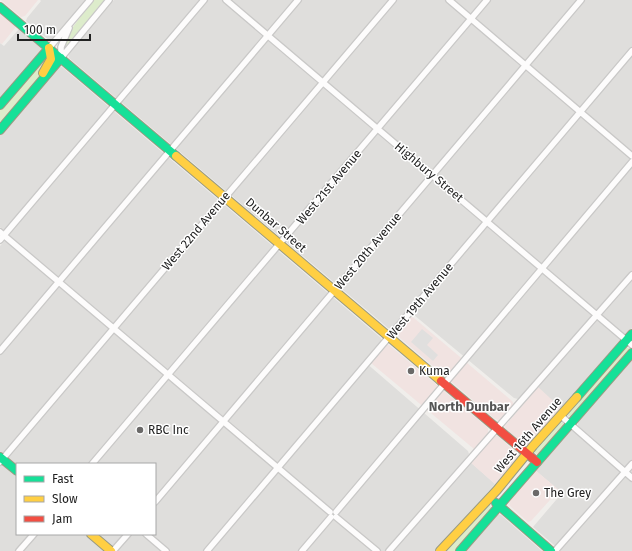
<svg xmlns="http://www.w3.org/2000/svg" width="632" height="551" font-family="'Fira Sans',sans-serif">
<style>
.residential{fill:#dfdedc;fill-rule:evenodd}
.commercial{fill:#f1e3e1}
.grass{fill:#ddeccb}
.parking{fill:#e0dfde}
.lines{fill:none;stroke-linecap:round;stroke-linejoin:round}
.street-casing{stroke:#c9c8c7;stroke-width:8}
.fast-casing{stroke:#999a82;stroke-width:10}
.slow-casing{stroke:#999a82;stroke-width:10}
.jam-casing{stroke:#999a82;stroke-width:10}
.street{stroke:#fdfcfc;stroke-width:5.5}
.fast{stroke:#16e098;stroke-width:8}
.slow{stroke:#ffcf43;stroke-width:8}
.jam{stroke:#f24e42;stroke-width:8}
.poi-dot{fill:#6a6968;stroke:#fff;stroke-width:1.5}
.labels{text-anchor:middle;stroke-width:3;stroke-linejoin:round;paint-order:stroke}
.street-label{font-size:12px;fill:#222;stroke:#fff}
.poi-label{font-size:12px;fill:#222;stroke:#fff;text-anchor:start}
.neighbourhood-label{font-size:13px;font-weight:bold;fill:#555;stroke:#fff}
</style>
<rect width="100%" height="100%" fill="#f0eeeb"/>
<path class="residential" d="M40,0H86L53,39L50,41L26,21L27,18L41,1Z
M114,0H632V328L561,409L533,383L518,399L514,398L408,310L392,328H388L69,58L68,53Z
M19,29L41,48L42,51L0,101V43L4,46Z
M59,66L62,67L381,338V343L365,362L468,451L469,454L466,458L495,484L436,551H0V246L10,235L0,227V134ZM17,464H155V534H17Z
M632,359V551H561L533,527L562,493L535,470L569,431L578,428V421Z
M497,514L501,515L542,551H464Z"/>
<path class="commercial" d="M1,0H38L25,16L21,17Z
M0,12L16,25L15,28L2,44L0,43Z
M411,317L414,318L512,401L514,404L500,419L498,420L495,419L400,338L398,335L399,333Z
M387,345H389L488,428V433L474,449L371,363Z
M538,387L561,408L529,445L527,446L525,445L506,429L505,426Z
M495,436H498L516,453L518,456L516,460L495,484L471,463Z
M535,470L559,490L531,521L528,522L510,506L509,501Z"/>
<path class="grass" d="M93,0H106L67,45L63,46L70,31Z
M47,58L42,72L38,79L15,108L2,122L0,121V109L37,66Z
M626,347L630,349L628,355L571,417L568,416L569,410L620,351Z
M560,422L563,423C564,432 546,451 537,454L535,453L534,451L555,425Z
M488,505H490L491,508L488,515L456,551H444Z"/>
<path class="parking" d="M422,329L433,338L427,345L438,355L433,361L411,342Z"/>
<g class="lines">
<defs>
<path id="street" d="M226,0L632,345
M449,0L632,156
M49,48L90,0
M61,58L109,0
M61,58V47L69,28
M0,232L330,512
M0,240L204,0
M0,351L298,0
M560,415L632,478
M0,462L393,0
M92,464L487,0
M155,502L581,0
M336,512L632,162
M336,517L377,551
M146,534L166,551
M19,551L34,534
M113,551L128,534
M207,551L632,51
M302,551L331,517
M389,551L632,275
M555,551L632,464"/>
<path id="fast" d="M0,7L176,156
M0,105L49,48
M0,130L61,58
M577,397L632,334
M0,457L17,471
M496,503L551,551
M460,551L632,353"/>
<path id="slow" d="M43,73L51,59L49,48
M176,156L441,381
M91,534L111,551
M440,551L497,490L533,446L577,397"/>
<path id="jam" d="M441,381L537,462"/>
</defs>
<use href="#street" class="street-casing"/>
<use href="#fast" class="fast-casing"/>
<use href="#slow" class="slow-casing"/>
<use href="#jam" class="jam-casing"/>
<use href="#street" class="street"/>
<use href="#fast" class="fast"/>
<use href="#slow" class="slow"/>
<use href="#jam" class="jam"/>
</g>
<g class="poi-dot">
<circle cx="411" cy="371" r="4"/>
<circle cx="140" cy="430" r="4"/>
<circle cx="536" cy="493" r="4"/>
</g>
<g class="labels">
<g class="street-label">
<text transform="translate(429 172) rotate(40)" y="4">Highbury Street</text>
<text transform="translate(329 187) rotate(-50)" y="4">West 21st Avenue</text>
<text transform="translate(276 225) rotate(41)" y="4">Dunbar Street</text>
<text transform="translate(196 231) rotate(-50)" y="4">West 22nd Avenue</text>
<text transform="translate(368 251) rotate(-50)" y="4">West 20th Avenue</text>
<text transform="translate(420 301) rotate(-50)" y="4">West 19th Avenue</text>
<text transform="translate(528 435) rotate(-49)" y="4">West 16th Avenue</text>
</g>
<g class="poi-label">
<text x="419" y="375">Kuma</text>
<text x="148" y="434">RBC Inc</text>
<text x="544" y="497">The Grey</text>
</g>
<g class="neighbourhood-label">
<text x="469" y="411">North Dunbar</text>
</g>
</g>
<rect x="16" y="463" width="140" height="72" fill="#ffffff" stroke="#a7a7a7"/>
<rect x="24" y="476" width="20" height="6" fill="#16e098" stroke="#a7a7a7"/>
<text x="52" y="483" font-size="12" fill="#222222">Fast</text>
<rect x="24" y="496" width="20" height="6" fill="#ffcf43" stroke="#a7a7a7"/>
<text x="52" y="503" font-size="12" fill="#222222">Slow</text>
<rect x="24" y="516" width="20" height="6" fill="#f24e42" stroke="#a7a7a7"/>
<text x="52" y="523" font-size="12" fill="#222222">Jam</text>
<path d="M18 34v6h72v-6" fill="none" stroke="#222222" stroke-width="2"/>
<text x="24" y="34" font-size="12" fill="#222222" stroke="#ffffff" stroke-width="3" paint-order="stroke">100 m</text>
</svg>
